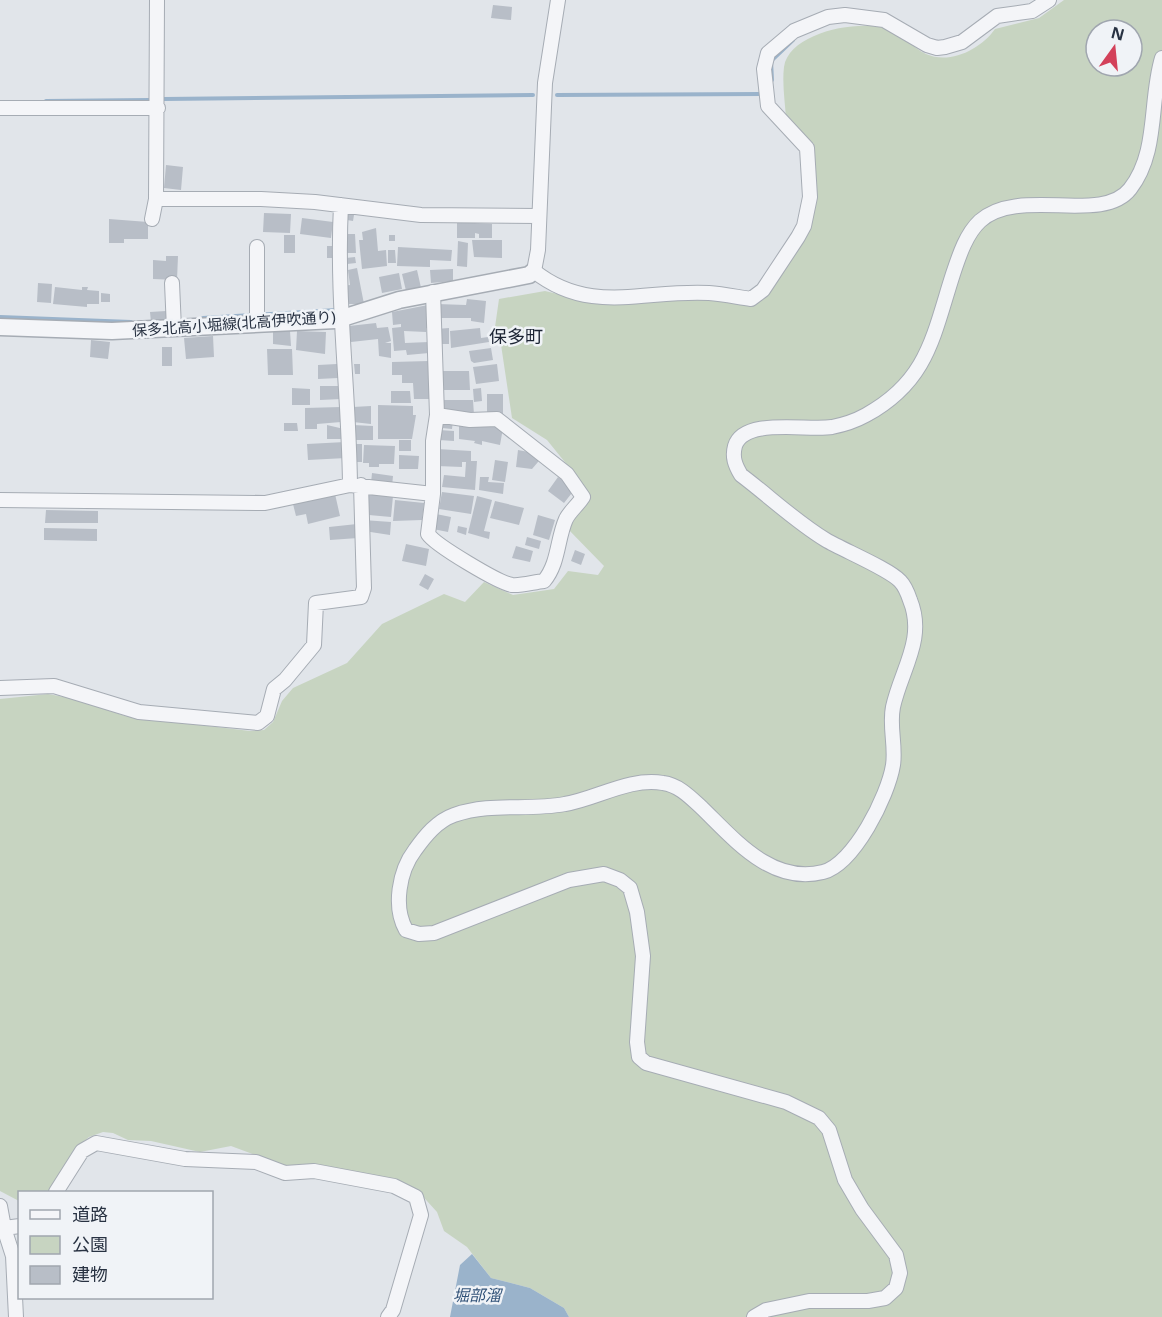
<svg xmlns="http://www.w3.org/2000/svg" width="1162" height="1317" font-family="'Noto Sans','Noto Sans JP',sans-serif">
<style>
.green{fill:#c7d4c1;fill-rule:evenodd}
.water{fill:#9ab3cb}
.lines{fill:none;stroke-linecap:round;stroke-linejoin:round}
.stream{stroke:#9ab3cb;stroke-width:4}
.building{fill:#b8bec7}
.minor-casing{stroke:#a6acb4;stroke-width:16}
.tertiary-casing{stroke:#a6acb4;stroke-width:19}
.minor{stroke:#f4f5f8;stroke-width:14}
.tertiary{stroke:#f4f5f8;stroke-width:16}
.labels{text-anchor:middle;stroke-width:5;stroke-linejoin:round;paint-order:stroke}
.street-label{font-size:15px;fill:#283242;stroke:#f0f3f7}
.water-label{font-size:16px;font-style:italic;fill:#315278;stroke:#f0f3f7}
.quarter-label{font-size:18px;fill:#1b2333;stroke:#f0f3f7}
</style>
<rect width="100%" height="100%" fill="#e1e5ea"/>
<path class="green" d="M1064,0H1162V1317H569L564,1308L530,1288L491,1278L467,1247L444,1231L437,1212L417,1190L384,1180L308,1165H282L231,1146L200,1152L151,1141L128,1140L113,1133L103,1132L89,1137L77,1147L48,1192H20L19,1201L0,1191V699L48,694L75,699L125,716L250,731L264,730L273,722L282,701L293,688L347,663L382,624L444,594L465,602L484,582L513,595L554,589L568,571L598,575L604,566L566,527L589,498L581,482L547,440L512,418L500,338L495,327L499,299L545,291L600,304L640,300L762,297L816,192L814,144L786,118C785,102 782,83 784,67C789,32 860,19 888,29C902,34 913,48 926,54C950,65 981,49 995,29L1039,18ZM1096,30H1132V66H1096Z"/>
<path class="water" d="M472,1254L491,1278L530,1288L564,1308L569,1317H450L460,1265Z"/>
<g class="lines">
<path class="stream" d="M772,80L771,61L793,40
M557,95L762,94
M164,99L533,95
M46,101L150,100
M0,317L131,322
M203,318L337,310"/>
</g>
<path class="building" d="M493,5L512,7L511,20L491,18Z
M166,165L183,167L181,190L164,188Z
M264,213L291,214L290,233L263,232Z
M347,214L354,215L353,221L347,220Z
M302,218L333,222L331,238L300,234Z
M109,219L148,222V239H124V243H109Z
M457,222L492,224V238H479V234L475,233V238H457Z
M376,228L378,251L386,250L387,266L362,269L359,240H363L362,232Z
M344,234H355L356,253H344Z
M284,235H295V253H284Z
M389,235H395V241H389Z
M472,240H502V258L474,257Z
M458,241L468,243L467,267L457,266Z
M327,246H334V258H327Z
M398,247L452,250L451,261L430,260V267L397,266Z
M388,250H395L396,263H388Z
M166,256H178L177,280L153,279V260L166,261Z
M355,257L356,263L347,264L346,258Z
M357,268L364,304H343L341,286L350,285L348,270Z
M453,269V281L431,283L430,270Z
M417,270L422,292L407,295L402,274Z
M399,273L402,289L382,293L379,277Z
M38,283L52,284L51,303L37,302Z
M55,287L82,290V287H88L87,290L99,291V304H87V307L53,304Z
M101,293L110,294V302H101Z
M467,299L486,301L484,323L471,321V318H438L437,304L466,305Z
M428,305L429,328H426V332L404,331L405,343L429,342V353L407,355L406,350L394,351L392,328L401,327V324L393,325L392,312Z
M166,311L167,322H151L150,312Z
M376,323L377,328L388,327L391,341L385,343H391V358L379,356L378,339L351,342L349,326Z
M449,328V344H437L436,329Z
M480,328L481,338L488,337L489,342L451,348L450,331Z
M290,331L291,346L273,344V332Z
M297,331L326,332L325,354L296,350Z
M213,336L214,357L186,359L184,338Z
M91,340L110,342L108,359L90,357Z
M162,347H172V366H162Z
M491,348L493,360L474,363L471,361L469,351Z
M267,349H292L293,375H268Z
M429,361L430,399H414L413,383H402V375H392V362Z
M337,364L338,378L318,379V365Z
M354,364H360V374H355Z
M497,364L499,381L476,384L473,367Z
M440,371H469L470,390H440Z
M320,386H341V399L320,400Z
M292,388L310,389V405H292Z
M481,388L482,401L474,402L473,389Z
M391,391H410L411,403H391Z
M487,394H503V416H487Z
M442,400H473L474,415L441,412Z
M378,405L413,406V415H416L412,439H378Z
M371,406V424L353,422V407Z
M341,407V422L317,424V429H305V408Z
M443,419L453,420L452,429L442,428Z
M459,422H478L503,428L500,445L482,441V445L474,443L475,441L459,439Z
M284,423H297L298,431H284Z
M327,425L344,429L343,439H327Z
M353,425L373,426V440H353Z
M439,430L454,431V441L439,440Z
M399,440H411V451H399Z
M345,442L346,458L308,460L307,444Z
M353,444H362V462H353Z
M364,445L395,446L394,464H379V467H369V463H363Z
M437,449L471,451V461H477L475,490L442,487L444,475L465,477L466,462H462V467L437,466Z
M518,450L539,454L538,462L532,469L516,467Z
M399,455L419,456L418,469H399Z
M495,460L508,462L505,482L492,480Z
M372,473L393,476L392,486L371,483Z
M480,477H489L488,482L504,483L503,494L479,490Z
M558,477L575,489L564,503L548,491Z
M442,492L474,496L471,514L439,509Z
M366,493L393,496L391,517L369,515V510H364Z
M335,494L340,516L308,524L306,514L296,516L293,504Z
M477,496L492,500L484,531L490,532L489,539L468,533Z
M395,500L424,503L422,520L393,521Z
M495,501L524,508L519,525L490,518Z
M46,510L98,511V523H45Z
M436,514L451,517L448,532L433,529Z
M538,515L555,520L549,540L533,535Z
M363,520L391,522L390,535L364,531Z
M357,524L358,538L330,540L329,527Z
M458,526L467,528L466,535L457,532Z
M44,528L97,529V541L44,540Z
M527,537L541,541L539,549L525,545Z
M406,544L429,549L426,566L402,561Z
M516,546L533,551L530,562L512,558Z
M575,550L585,554L581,565L571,561Z
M425,574L434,579L428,590L419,585Z"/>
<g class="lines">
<defs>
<path id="minor" d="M157,0L156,199H261L315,202L421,215L538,216
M558,0L545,83L538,250L534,271C590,316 646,289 709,293C723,294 737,297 751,299L763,290L798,237L804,226L810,197L807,148L768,106L764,69L768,53L794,31L828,17L845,15L884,20L927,45L937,48L945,47L962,42L997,16L1032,11L1049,0
M0,108H158
M341,205C336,299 349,391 350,485
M152,219L156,199
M257,247V323
M172,283L174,329
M433,494L428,534C435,545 499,583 512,585C521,586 534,582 544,581C559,563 557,539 566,519C570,511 578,505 583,497L567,474L497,419L470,420L437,415
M0,500L265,503L350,485L433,494V441L437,415L433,292
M0,688L54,686L139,712L258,723L267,716L274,689L285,680L314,645L316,603L361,597L364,588L361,485
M56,1192L82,1151L96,1143L185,1159L256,1162L285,1173L314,1171L394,1186L416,1197L421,1215L393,1310L388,1317
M0,1206L4,1228L13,1256L16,1317
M4,1228L20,1226
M754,1317L766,1310L809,1301H868L885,1298L896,1288L900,1273L896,1255L862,1209L845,1180L829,1130L819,1118L786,1102L646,1063L639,1057L637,1042L643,956L637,912L630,888L620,880L604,874L569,880L434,933L419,934L406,930C393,907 399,871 415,850C425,836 437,821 454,815C492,802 527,811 565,804C596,799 630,777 663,783C679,785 691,798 702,808C735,840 772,885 823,872C854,864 888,796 893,765C896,746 889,726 893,707C901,670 926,639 910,600C908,594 905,586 900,581C889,569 843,550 826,540C796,522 769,496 741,475C735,465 732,457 735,446C744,417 807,431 832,427C842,425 857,420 866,415C928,381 933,336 953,274C959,256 966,234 980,221C1018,186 1102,225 1130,189C1159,152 1149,101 1162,58"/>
<path id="tertiary" d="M0,327L112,331L336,320L399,300L529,275L534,271"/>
</defs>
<use href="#minor" class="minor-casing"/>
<use href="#tertiary" class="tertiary-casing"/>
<use href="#minor" class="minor"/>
<use href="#tertiary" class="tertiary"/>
</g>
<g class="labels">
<g class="street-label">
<text transform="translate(234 324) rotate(-4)" y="5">保多北高小堀線(北高伊吹通り)</text>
</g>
<g class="water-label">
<text x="477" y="1301">堀部溜</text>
</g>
<g class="quarter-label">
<text x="516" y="343">保多町</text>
</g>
</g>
<rect x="18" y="1191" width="195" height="108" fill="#f0f3f7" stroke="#a0a6af" stroke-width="1.5"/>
<rect x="30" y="1210" width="30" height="9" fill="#f4f5f8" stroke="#a0a6af" stroke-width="1.5"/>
<text x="72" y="1221" font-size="18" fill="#283242">道路</text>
<rect x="30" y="1236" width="30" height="18" fill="#c7d4c1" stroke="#a0a6af" stroke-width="1.5"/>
<text x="72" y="1251" font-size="18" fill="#283242">公園</text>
<rect x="30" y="1266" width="30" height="18" fill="#b8bec7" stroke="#a0a6af" stroke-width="1.5"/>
<text x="72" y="1281" font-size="18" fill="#283242">建物</text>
<g transform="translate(1114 48) rotate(15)"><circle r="28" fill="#f0f3f7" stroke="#a0a6af" stroke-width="1.5"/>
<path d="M0-4.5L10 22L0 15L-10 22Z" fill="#d3415a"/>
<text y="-9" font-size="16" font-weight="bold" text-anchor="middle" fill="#283242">N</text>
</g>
</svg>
